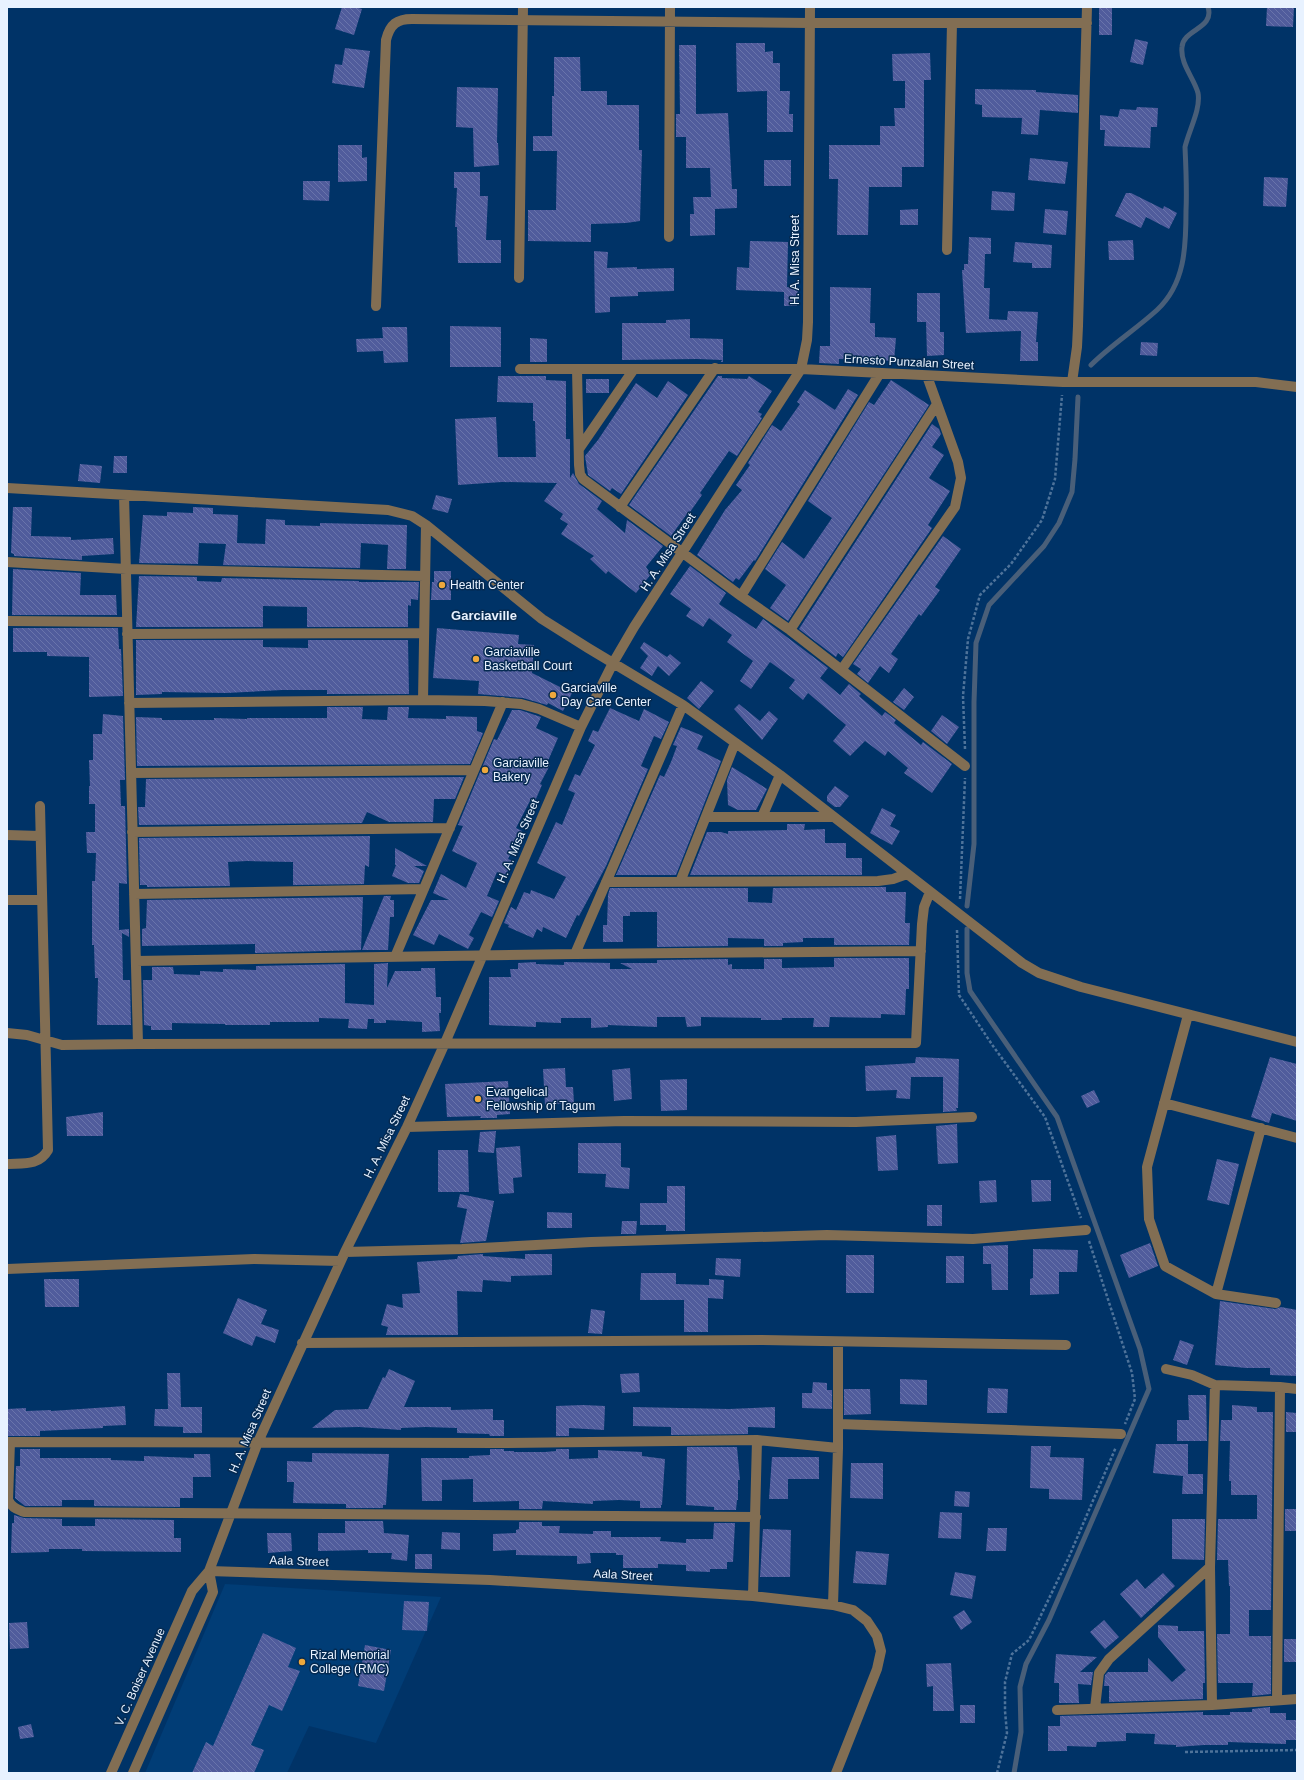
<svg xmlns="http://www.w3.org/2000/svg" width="1304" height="1780" font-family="Helvetica,sans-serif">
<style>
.built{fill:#013d76}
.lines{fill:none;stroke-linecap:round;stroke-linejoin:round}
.stream{stroke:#495f79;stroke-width:5}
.building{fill:url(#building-back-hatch)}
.path{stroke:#4e739a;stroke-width:2.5;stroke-dasharray:3 2;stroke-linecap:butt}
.minor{stroke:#826e53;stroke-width:10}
.poi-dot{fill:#eea83c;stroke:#052a51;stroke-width:1.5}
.labels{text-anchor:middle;stroke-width:3;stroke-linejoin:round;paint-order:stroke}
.street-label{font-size:12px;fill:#e8f2ff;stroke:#052a51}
.poi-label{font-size:12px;fill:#e8f2ff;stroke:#052a51;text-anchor:start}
.neighbourhood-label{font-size:13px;font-weight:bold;fill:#e8f2ff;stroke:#052a51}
</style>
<defs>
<pattern id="building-back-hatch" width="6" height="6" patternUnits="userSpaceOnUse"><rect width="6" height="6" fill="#505c9c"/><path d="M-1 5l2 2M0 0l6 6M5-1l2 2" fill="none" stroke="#6974ab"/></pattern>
</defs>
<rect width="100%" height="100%" fill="#003367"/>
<path class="built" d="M225,1584L441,1597L376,1743L309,1726L287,1773H145Z"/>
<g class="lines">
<path class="stream" d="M1091,365C1111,345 1135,330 1157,310C1185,284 1186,247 1186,211C1187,190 1186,168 1185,147C1189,130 1201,109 1198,93C1194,78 1180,64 1182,47C1183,29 1215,29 1208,7
M967,906L974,844V702L976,643L989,605L1044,546L1059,523L1072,492L1075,459L1078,397
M967,929V973L970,991L1057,1117L1140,1349L1149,1389L1049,1620L1026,1664L1020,1687L1021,1732L1014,1773"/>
</g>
<path class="building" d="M342,7H355L362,9L354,35L335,29Z
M1099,7H1112V35H1099Z
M1267,7H1294L1293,27L1266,26Z
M1135,39L1148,42L1143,65L1130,62Z
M736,43H765V52L773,51V63H780V91H790L789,114H793V132H767V91L737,92Z
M679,45H696V114L728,113L732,189H737V208L715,209V235L690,236V214H694L693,197H711L710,168H686V137H676V114H680Z
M345,48L370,51L364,88L332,83L335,64L342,65Z
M930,53L931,80H924V167H902V187H869L868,235H837L838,179H829V145H880V126H895L894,108H905V81H893L892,54Z
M554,57H580L581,91H607V105H639V150H642L640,221L626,223L591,224V242L528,241V210H556L557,151H533V136H552V96H554Z
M457,87L498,88L497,143H498L499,165L474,167L473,128L456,127Z
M975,89L1036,90V92L1078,95V113L1040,110L1038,135L1021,134L1022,118L982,117V105L975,104Z
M1137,107L1158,108L1157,127H1151L1150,148L1104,146L1105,130H1100V115L1118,117L1120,109L1136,110Z
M338,145H362V158L367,157V181L338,182Z
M1030,158L1068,162L1065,184L1028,180Z
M764,160H791V186H764Z
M454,172H480V196H488L486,240H501V263H458L457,227H455L457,188H454Z
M1264,177L1288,178L1286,207L1263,206Z
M303,181H330L329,201L303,200Z
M992,191L1015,193L1014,211L991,210Z
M1126,193H1131L1163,209L1164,206L1177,213L1169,229L1146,217L1141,228L1115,216Z
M918,209V225H900V210Z
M1045,209L1068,211L1066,235L1043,233Z
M969,237L991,238V254H985L984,288H990L989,319L1007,320L1008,311L1038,312L1036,342H1038V361H1020L1021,331L966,333L962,270H964V264H968Z
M1133,240L1134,260H1109L1108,241Z
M750,241L788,242L787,287H798L797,306H784V292L736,290L737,267L749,268Z
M1015,242L1052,245L1051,268H1032V263L1013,262Z
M594,251L608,252L607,268L637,267V269L674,268V291L638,292V296L610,297V312L595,313Z
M830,287L871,288L870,323H875V337L896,338L894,361L839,359V364L819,363L820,346H830Z
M917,293H940V332H944V355L927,356L926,322H917Z
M690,319V338L723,339V362H721L722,360L697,359L622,360V323H666V320Z
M450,326L501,327V367H450Z
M382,327H407L408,362L384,363L383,351L357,352L356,339L383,338Z
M530,338L547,339V362H530Z
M1141,342L1158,343L1157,356L1140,355Z
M498,376H546V380L566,381V439H570V478L573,473L579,484L602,501L597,509L625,533L627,520L663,546L646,567L651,574L636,593L608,571L606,574L590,559L594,556L561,534L568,524L560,519L563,514L544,501L557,483L502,482L458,485L455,419L496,417L498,457H536L535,421H533V403L497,402Z
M718,376H722V378L747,379L749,376L772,391L758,412L762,414L760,417L762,418L737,456L729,451L700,493L702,495L690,512L689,511L671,536L629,505Z
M586,379H609V393H586Z
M891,380L929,405L788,621L770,608L786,585L765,569L782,542L804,559L832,518L808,501L869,402L874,405Z
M668,381L688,395L621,494L612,488L610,491L588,475L585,456L598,440L636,383L657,398Z
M848,389L858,395L755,561L754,560L739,580L736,578L733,582L697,555L725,510L742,490L736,485L750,465L748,463L772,425L781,431L800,404L797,402L805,390L835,410Z
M932,424L939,429L941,434L932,447L944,455L929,478L950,491L928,525L932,528L843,657L838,653L836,657L799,629Z
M114,456H127V473H113Z
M80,464L102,466L100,483L78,481Z
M436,495L452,499L448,513L432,509Z
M13,507H32L31,536L71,537V540L113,538L114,554L82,556V560L14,556V554L11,553Z
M193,507L213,508V514L238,515L237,543L265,544L266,519L285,520V525L320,526V523L407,525L406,569H387L388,545L361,543L360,568L223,565L226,544L199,543L198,564L139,563L143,515L167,516V512L193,513Z
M943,536L961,549L935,587L940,590L921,616L919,614L891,654L898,659L889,673L880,666L868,683L857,674L861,669L853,664Z
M690,566L726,593L719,604L756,629L763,619L828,668L820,678L840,695L849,684L861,694L859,696L882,716L885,712L896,720L894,723L921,745L923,742L952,764L932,793L904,773L908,768L888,751L885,756L865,741L850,756L833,741L846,725L808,693L803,700L789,688L795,680L770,662L751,689L740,681L753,661L727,642L732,635L709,618L703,627L686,616L691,609L670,594Z
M13,569L81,573L80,595H116L117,615H12Z
M434,571H451V600H431L432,582H434Z
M139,576L197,577V581L221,582L222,578L359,581V582H419L418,600L411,599V606L408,605V627H307V607L263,606V627H136Z
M13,628H118L119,649H121L123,696L89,697V657L47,656V652H13Z
M437,628L519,635L518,644L534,645L532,673L572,693L563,711L548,703L547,705L523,698L478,694L479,681L433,678Z
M136,640H263V647L308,648V640H408L409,694H327V690H282L226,693L162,692V694L136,695Z
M644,642L667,657L670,654L681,663L669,676L658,666L652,676L640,668L648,656L640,648Z
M701,681L714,691L699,709L687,698Z
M904,688L914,697L904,710L893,702Z
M739,704L760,721L769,711L778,719L762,740L734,709Z
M327,707H363L362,719L387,720L388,707H409L408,718L446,719V716L477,717V731L483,733L470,764L137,766L136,717L162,718V720H214V718L247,719V718H327Z
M610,708L639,721L644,709L669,722L661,739L654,736L641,766L648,769L606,866L579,916L577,915L566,938L543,927L542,932L537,929L533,938L508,927L509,925L504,923L511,907L516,910L524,892L530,894L531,890L554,899L566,877L537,863L556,822L562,825L575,793L568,790L575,774L580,776L595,745L588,741L593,730L598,732Z
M512,710H520L541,717L536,728L558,738L547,763L550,765L540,784L542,785L535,801L531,799L516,828L522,831L508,859L513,861L505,876L497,872L487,896L499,901L492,917L481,912L469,935L474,938L468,949L439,934L434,945L413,935L431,900H449L433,893L441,874L466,888L477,863L452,851L463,826L458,825L494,739L497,740Z
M103,714L123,716L125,780H120L121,806H125L127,884L119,883V930L129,929V937L122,933L123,980H130L131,1025H97L98,978H95L94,945H92V881H95L96,853H87L86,832H95V804H89V786H90L89,760H93V734H102Z
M942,715L959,727L947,744L931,731Z
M681,727L703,736L697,749L721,761L676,875H616L660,775L664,777L671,762L677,746L673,745Z
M732,767L767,789L756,810H738L728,805L727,780Z
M464,777L455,799H434L433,822H389L367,812L362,823L139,825L138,807H145L146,779Z
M835,786L849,796L840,807H835L827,801V796Z
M882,808L896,815L890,826L900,831L892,845L870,833Z
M787,824H805L804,830L825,829V843H846V858H862V875H690L707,832H721L728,834V831L787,830Z
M370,836L369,867L365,865L364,884L293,885V862L247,861L228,862L230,886L147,887V885H140L139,838Z
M395,848L427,866H414L424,871L419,883H408L392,876L396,865H395Z
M885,887H886V892H906L905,923H910L909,945H834V938H803V942L783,943V946H764V939L728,938V946L657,947V912H630V916H623V942H603V925H607L608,895L610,888H748V902L772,903L773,888Z
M384,896H391L390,900H394V917H390L388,950H362Z
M363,897L361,950L255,953V944L142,946V929L146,928L147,900Z
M834,958H909V989H906L905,1015L881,1014V1018L830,1017L829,1027H813L814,1018H782V1020H761V1018L701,1017V1026L687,1027L685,1017H657V1027L608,1025V1027L591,1028V1018H561V1023L536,1022V1027L489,1025V977H511L510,969H518V963L536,962V964L564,965V962L610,963V969H632L620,963H657V960L728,959V965L732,964V969H764V959H782V968L834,967Z
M388,963L387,988L395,971H421V968H435L436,997H441V1013H439L440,1031L422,1032V1022L386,1020V1023H374V1019H368L367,1029L348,1028L349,1019L319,1018V1022H270V1025H225V1024L172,1023V1030H151V1026L144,1025L143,980H152V967H173L174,974L200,975V971L223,972V969L256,970V966L345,964V1003L374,1005V964Z
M916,1057L959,1059L958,1108H956L957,1111L943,1112V1077H911L910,1099L896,1098L897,1090L866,1091L865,1066L915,1063Z
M1270,1057L1297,1064V1121L1272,1113L1269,1123L1251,1117Z
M565,1068L566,1087H573L574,1103L545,1105L543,1069Z
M630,1068L632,1099L614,1101L612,1070Z
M687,1079V1110L661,1111L660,1080Z
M508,1081L510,1114L497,1115V1118H480L481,1116L447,1117L445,1084Z
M1094,1090L1100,1102L1087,1108L1081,1096Z
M103,1112V1136H67L66,1117Z
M957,1124L958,1163L938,1164L936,1126Z
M496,1131L494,1153L478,1152L480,1132Z
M896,1135L898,1170L878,1171L876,1137Z
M578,1143H621V1167L630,1168L629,1189L605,1187L606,1174L578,1173Z
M520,1146L522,1177L513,1178L514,1193L499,1194L496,1148Z
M438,1150H468L469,1192H438Z
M1217,1159L1239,1164L1229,1205L1207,1200Z
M996,1180L997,1202L980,1203L979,1181Z
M1031,1180H1051V1201L1032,1202Z
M667,1186H685V1231H666V1225H640V1203H667Z
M460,1194L494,1201L486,1241L460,1243L467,1209L457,1207Z
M927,1205H942V1226H927Z
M547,1212L572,1213V1228H547Z
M622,1221H637L636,1234H621Z
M1150,1243L1158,1266L1129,1278L1120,1255Z
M1008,1245V1290H992L991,1264H983V1246Z
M1033,1249L1078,1250L1077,1272H1059V1294L1030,1295V1279L1033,1278Z
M483,1254V1256L525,1259V1254H552V1275L511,1276V1282L483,1280L482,1292L457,1291L458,1335H386L388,1327L381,1325L387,1304L403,1308L402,1294L420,1293L417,1262L457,1259L458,1256Z
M846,1255H874V1293H846Z
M946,1256H964V1283H946Z
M716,1258L741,1259L740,1277L715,1275Z
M641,1273H676V1284L709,1285V1279L724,1280L723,1299L708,1298V1332H684V1300H640Z
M44,1279H79V1307H45Z
M238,1298L267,1310L261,1324L279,1330L275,1343L256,1336L252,1346L223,1333Z
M1220,1301L1275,1309L1281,1307L1297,1310V1376L1270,1375V1368H1246L1215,1365Z
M591,1309L605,1311L602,1334L588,1333Z
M1180,1340L1194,1345L1187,1365L1173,1360Z
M389,1369L415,1381L404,1407H451V1410L493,1409V1420H504V1436H490L489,1434L457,1433V1428L426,1427L401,1428V1430L359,1427L312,1428L335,1410L368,1409L383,1377L385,1378Z
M167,1373H180L181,1407H202V1433H183V1427L154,1426L155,1409H168Z
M639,1373L640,1392L622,1393L620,1374Z
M900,1379L927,1380V1405L900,1404Z
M813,1382L827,1383V1390H832V1409L802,1408V1393H812Z
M988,1388L1008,1389L1007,1413H987Z
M844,1389H870L871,1414L844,1415Z
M1188,1395H1206L1207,1441H1177V1420H1189Z
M583,1405L605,1406L604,1430L569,1428V1436H556V1406Z
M1232,1405L1257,1407V1412H1273L1271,1610H1249V1636H1271V1694L1252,1696L1253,1683H1218L1217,1634H1230V1586H1229L1228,1560H1217L1218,1519H1257V1495H1231V1481H1229L1230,1441H1220L1221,1420H1232Z
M125,1406L126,1425L103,1426V1428L40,1431V1436H7V1409L26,1408V1411L51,1410V1411Z
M633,1407L729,1409L775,1407V1428L748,1427V1434L671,1435V1427L633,1426Z
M1286,1412L1297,1413V1432H1286Z
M1156,1444H1188V1474H1203V1494H1182L1183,1476L1153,1473Z
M1031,1446H1051L1050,1457L1084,1458L1082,1500L1049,1499V1489L1030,1488Z
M687,1447H737L740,1480H738V1500H737L736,1510H714V1507L686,1505Z
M20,1449H40V1458H111V1460L144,1461V1456L194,1458V1454H210L211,1477H193V1498H180V1507L94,1506V1500H62V1506H25L15,1498L16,1466H20Z
M490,1449H504V1451H514V1452H545L556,1451V1449H569V1459L598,1458V1450L642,1452V1456L665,1459L662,1505H661V1508H640V1501L619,1500L593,1501V1504L543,1501L542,1509H519V1501L473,1502V1479L442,1480V1501H422L421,1458H469V1456L490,1455Z
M312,1453L389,1454L386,1505H383V1508H346V1504L293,1503L294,1482H287V1461L312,1462Z
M772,1457H819V1479H788V1499H769Z
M851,1463H883V1499L850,1498Z
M955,1491L970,1492L969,1507L954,1506Z
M1285,1509H1297V1531H1285Z
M940,1512L962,1513L961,1539L938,1538Z
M14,1515L24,1518L62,1519V1526H95V1519L174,1520V1538H181V1552L82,1551V1549H49V1552L11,1553L12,1523H14Z
M1172,1519H1205L1204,1560L1172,1559Z
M345,1521H383L384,1533L409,1535L407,1561L391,1559L392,1553H368V1550L318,1551V1533H345Z
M519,1522H542V1526H560L559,1533L593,1534V1531H611V1537H661L660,1541L686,1543V1539H713L714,1523H735L733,1562H727V1569H710V1572L686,1571V1565L658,1564V1568H623V1555H616V1553H590L591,1563L577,1564V1556L516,1555V1550L493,1551V1534L516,1533V1530L519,1529Z
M988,1528H1007L1006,1551H986Z
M763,1529L791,1530L790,1577H760Z
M442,1532L460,1533V1550L441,1549Z
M267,1533H291L292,1551L268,1553Z
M856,1551L889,1554L886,1585L853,1583Z
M415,1554H432V1569H415Z
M955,1572L976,1576L972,1599L950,1595Z
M1163,1573L1175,1586L1141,1618L1120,1594L1137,1579L1145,1589Z
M404,1601L429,1602L427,1631L402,1630Z
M964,1610L972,1622L961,1630L953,1617Z
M1104,1620L1119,1637L1105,1649L1090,1632Z
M27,1622L29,1648L10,1649L9,1623Z
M1158,1625L1178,1626V1631H1204L1205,1683H1203V1699L1109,1702V1686H1104L1105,1675L1108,1672H1148V1658L1172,1682L1186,1670L1158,1637Z
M263,1633L296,1648L288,1667L300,1671L282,1711L269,1705L251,1745L264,1750L254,1773H192L206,1742L213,1746Z
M1284,1639H1297V1662H1284Z
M365,1645L391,1650L384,1691L358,1686Z
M1056,1654L1097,1657L1080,1672H1093L1091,1685L1078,1684L1079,1703H1059V1683H1054Z
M951,1663L954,1711H933V1686L927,1687L926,1664Z
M960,1705H975V1723H960Z
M1270,1707V1713H1286V1720H1297V1740H1286V1744L1228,1742V1745H1204L1176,1747V1745L1154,1744L1155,1734L1126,1733V1741L1097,1742L1096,1747L1067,1746V1751H1048V1726H1060V1716L1203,1712V1715H1230V1712H1252V1709Z
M31,1724L34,1737L20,1739L18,1727Z"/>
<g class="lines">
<path class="path" d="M965,749L963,696L968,639L980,595L1011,564L1042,520L1055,479L1062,395
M960,899L965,778
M957,930L959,995L993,1046L1045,1117L1081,1218
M1089,1241L1132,1373L1135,1399L1125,1424
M1185,1752L1297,1750
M997,1773L1007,1733L1005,1711V1682L1012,1654L1029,1640L1068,1559L1116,1447"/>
<path class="minor" d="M669,237L670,7
M947,250L952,23
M519,278L523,7
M376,306L386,40C390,24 397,19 412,19L810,23H1087
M520,369H801L1063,382H1256L1297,387
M577,369L579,465L580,474L583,479L741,596L790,630L965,766
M1072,382L1077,347L1078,326L1087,7
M579,449L634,369
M7,488L388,510L412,516L426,525L542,619L588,648L683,705L780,775L1022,963L1039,973L1081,987L1297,1042
M124,495L138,1044
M620,507L715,368
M7,562L126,569L424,576
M741,596L880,373
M7,621L127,622
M790,630L937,404
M127,634L424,633
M842,669L955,507L961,478L958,462L927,376
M423,700L426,525
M129,703L423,700L485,701L521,704L539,709L581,727
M131,773L474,770
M706,817H832
M762,817L780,775
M132,832L450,828
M7,835L40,836
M606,882L878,881L893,879L907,874
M680,882L735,743
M134,894L424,889
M7,900H42
M575,954L683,705
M395,957L503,702
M136,961L575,954L921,951
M1188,1015L1147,1167L1149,1219L1165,1266L1216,1294L1276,1303
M7,1033L27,1035L62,1045L138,1044L916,1043L922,924L924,907L930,892
M1164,1103L1297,1138
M407,1127L624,1121L856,1122L972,1117
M7,1164C23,1163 39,1166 48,1150L40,806
M345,1252L462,1249L591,1242L827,1235L973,1239L1086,1230
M7,1269L254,1259L340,1261
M1216,1294L1261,1128
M302,1343L761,1340L1066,1345
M1166,1369L1192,1375L1215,1385L1280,1387L1297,1389
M838,1424L1121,1434
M7,1442L502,1443L757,1440L838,1448
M10,1442L8,1500C12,1508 17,1509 24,1512L756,1517
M209,1571L490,1580L753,1596L833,1605L853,1610L867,1621L877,1636L881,1651L877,1669L836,1773
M753,1596L757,1440
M833,1605L838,1448V1342
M1277,1700L1280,1387
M1212,1705L1210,1567L1215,1385
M1095,1708L1099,1673L1109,1659L1210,1567
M1057,1710L1212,1705L1297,1699
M111,1773L192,1591L209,1571L258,1442L345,1252L407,1127L445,1043L581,727L613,663L634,627L801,369L807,340L808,322L810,7
M133,1773L213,1592L209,1571"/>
</g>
<g class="poi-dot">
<circle cx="442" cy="585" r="4"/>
<circle cx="476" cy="659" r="4"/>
<circle cx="553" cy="695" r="4"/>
<circle cx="485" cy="770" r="4"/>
<circle cx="478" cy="1099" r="4"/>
<circle cx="302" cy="1662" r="4"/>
</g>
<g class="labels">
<g class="street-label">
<text transform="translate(795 260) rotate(-90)" y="4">H. A. Misa Street</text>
<text transform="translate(909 362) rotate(3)" y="4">Ernesto Punzalan Street</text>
<text transform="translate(668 552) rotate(-57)" y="4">H. A. Misa Street</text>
<text transform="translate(518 841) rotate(-67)" y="4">H. A. Misa Street</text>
<text transform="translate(387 1137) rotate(-64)" y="4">H. A. Misa Street</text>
<text transform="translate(250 1431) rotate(-67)" y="4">H. A. Misa Street</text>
<text transform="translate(299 1561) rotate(2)" y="4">Aala Street</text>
<text transform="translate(623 1575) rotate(3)" y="4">Aala Street</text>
<text transform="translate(140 1677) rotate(-66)" y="4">V. C. Boiser Avenue</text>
</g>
<g class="poi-label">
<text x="450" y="589">Health Center</text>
<text x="484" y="656">Garciaville<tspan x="484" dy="14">Basketball Court</tspan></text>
<text x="561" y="692">Garciaville<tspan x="561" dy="14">Day Care Center</tspan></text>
<text x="493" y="767">Garciaville<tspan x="493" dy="14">Bakery</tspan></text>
<text x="486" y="1096">Evangelical<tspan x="486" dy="14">Fellowship of Tagum</tspan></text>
<text x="310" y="1659">Rizal Memorial<tspan x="310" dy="14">College (RMC)</tspan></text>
</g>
<g class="neighbourhood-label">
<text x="484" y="620">Garciaville</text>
</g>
</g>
<rect width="1304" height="1780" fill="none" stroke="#e8f2ff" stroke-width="16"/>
</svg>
